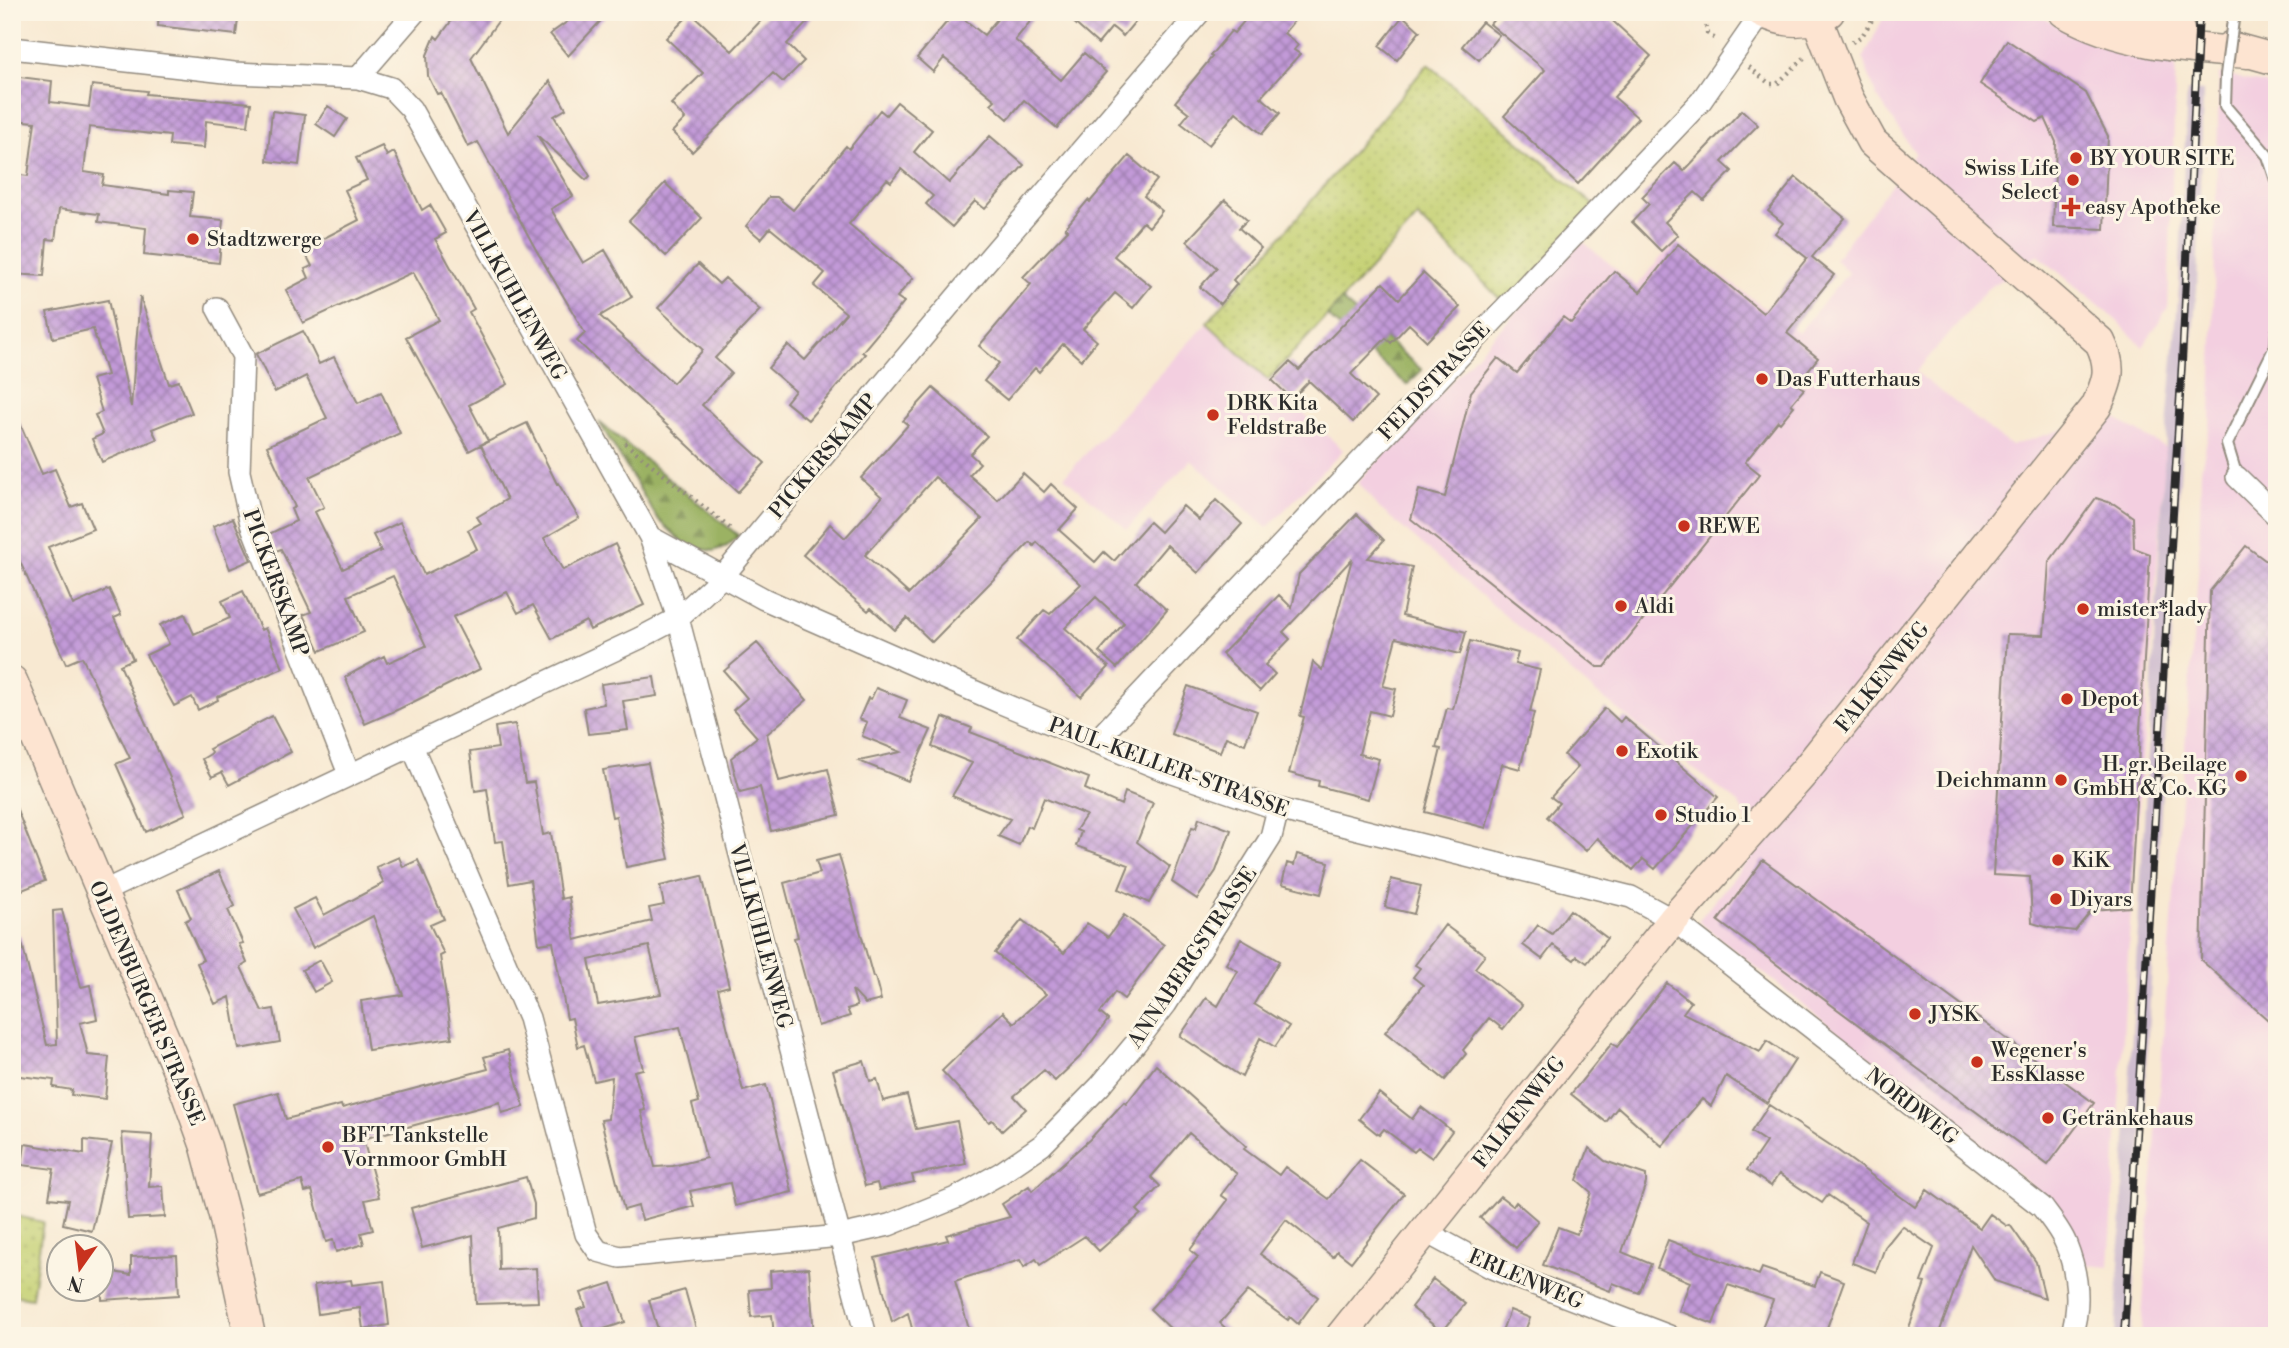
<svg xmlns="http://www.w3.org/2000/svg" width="2289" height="1348" font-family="'Libre Bodoni',serif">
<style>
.built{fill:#f3cfe0}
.railway{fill:#cfbdcf}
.grass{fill:url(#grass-dots);stroke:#787e4e;stroke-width:2}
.forest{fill:url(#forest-firs);stroke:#636e48;stroke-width:2}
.building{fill:url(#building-cross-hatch);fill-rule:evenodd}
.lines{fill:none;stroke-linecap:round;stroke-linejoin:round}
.lane-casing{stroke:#928a7e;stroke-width:14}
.street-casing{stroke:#928a7e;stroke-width:24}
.secondary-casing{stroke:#928a7e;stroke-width:33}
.path{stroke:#928a7e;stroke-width:4.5;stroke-dasharray:2 5;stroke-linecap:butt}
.lane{stroke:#fff;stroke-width:10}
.street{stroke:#fff;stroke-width:21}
.secondary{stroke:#fde4d1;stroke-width:30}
.rail-casing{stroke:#2b2b2b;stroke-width:8}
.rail{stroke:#fcf5e5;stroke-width:5;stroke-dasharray:16;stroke-linecap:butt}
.lane-bridge-casing{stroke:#928a7e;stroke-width:14;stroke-linecap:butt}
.lane-bridge{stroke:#fff;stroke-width:10}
.poi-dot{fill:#c8321e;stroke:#fcf5e5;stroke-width:2.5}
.labels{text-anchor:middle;stroke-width:6;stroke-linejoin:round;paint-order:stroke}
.poi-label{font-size:21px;fill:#2b2b2b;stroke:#fcf5e5;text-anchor:start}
.street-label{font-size:21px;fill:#2b2b2b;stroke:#fcf5e5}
</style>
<defs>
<pattern id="grass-dots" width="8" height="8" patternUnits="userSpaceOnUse" patternTransform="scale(1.75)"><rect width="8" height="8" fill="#c4d072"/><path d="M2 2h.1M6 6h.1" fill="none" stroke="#a9b363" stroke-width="1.8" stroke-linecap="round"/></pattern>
<pattern id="forest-firs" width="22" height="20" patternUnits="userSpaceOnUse" patternTransform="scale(1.75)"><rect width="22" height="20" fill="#9bb264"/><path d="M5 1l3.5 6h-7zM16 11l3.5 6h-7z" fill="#7f9153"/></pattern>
<pattern id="building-cross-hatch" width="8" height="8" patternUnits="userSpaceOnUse" patternTransform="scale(1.75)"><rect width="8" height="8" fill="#c29ad8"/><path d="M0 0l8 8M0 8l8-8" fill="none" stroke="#9e7eaf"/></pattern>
</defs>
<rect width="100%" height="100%" fill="#fcf5e5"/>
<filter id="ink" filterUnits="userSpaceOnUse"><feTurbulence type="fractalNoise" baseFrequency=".0143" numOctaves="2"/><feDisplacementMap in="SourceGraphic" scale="14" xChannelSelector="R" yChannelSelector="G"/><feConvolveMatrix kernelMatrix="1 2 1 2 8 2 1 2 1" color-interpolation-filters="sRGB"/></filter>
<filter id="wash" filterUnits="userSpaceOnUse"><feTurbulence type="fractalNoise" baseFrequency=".00686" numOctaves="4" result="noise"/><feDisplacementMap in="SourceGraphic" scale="28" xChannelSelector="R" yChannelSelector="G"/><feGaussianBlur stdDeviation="1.57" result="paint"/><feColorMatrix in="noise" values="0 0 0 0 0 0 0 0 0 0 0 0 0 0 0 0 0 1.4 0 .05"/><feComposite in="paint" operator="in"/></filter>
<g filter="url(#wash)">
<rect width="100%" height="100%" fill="#f8e9d2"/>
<path class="built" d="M1886,12H2032L2096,45L2176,60L2168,307L2143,347L2114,318L2038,255L1987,289L1916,372L2011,446L2109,415L2166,448L2129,938L2109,1267L2087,1265L2051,1201L1698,921L1760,846L1739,804L1591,689L1378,507L1358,482L1582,241L1637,286L1675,241L1798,333L1848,273L1835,259L1915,153L1876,95L1863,59Z
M2219,74L2277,87V1336H2192L2141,1332L2199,562L2201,470L2211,419Z
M1207,323L1343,450L1267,528L1191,460L1127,529L1064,477Z"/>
<path class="railway" d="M2187,91L2203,92L2197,289L2181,462L2132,1312L2130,1336H2115L2165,452L2179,287Z"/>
<path class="grass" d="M1428,64L1597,208L1506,305L1418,217L1268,380L1207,323Z
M12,1215L43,1222L32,1298L12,1295Z"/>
<path class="forest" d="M1341,300L1422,370L1407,385L1327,316Z
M599,422L739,536L727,546L713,551L687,546L657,518Z"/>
<g id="blocks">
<path class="building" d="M159,12H239L236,35L158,26Z
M458,12H505L471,58L508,133L550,81L566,109L554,116L590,176L586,180L537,135L573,196L551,209L583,263L605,250L632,297L600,316L673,383L703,350L658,308L698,264L719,284L725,278L760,310L715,358L731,373L702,405L765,463L738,492L577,341L585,333L535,248L478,142L468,147L441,93L437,94L428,76L427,55L435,36L438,39Z
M581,12H609L568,56L550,34Z
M769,12H817L787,44L804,61L783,82L773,73L692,152L672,132L685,119L671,104L703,73L666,38L691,13L732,51Z
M955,12L984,35L1003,12H1038L1015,40L1061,80L1084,53L1106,72L1057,128L1024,100L1008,119L991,104L995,100L944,58L933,72L917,58Z
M1062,12H1143L1123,36L1112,27L1098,44Z
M1252,12H1301L1284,33L1298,45L1294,50L1300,54L1261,97L1280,113L1262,134L1236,112L1209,145L1181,123L1189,113L1175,102L1212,57L1210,56L1231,31L1234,33Z
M1500,12H1603L1651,56L1614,97L1638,118L1578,184L1504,116L1545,70L1490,24Z
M1403,16L1420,31L1397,60L1379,46Z
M1482,22L1499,35L1479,60L1462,46Z
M2007,40L2086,93L2108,136L2104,229L2053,227L2056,142L2045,118L2037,122L1980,84Z
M12,76L52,81L50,102L89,107L92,85L147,91L146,94L251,103L248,126L206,121L204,148L169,145L170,136L89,127L84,172L104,175L102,185L169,194V190L193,192L190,217L223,220L219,263L144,255L146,228L98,222L99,214L59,209L55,240L47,239L44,276L12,274V174L28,176L35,122L12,120Z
M897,102L932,130L914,152L949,183L990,136L1024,165L985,209L975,201L952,227L926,204L933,196L901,169L891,182L887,179L849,224L913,278L897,297L904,302L862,352L865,354L808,420L786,402L795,391L768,368L788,345L805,360L846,313L814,286L825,273L770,228L761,239L746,226L769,197H777L793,210L846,146L849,149L880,110L886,115Z
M328,106L347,119L335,137L316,124Z
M1742,110L1758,125L1722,162L1732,171L1704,200L1695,192L1665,222L1678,235L1661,251L1632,222L1649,204L1642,197L1675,163L1684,171Z
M272,111L305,115L299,165L267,161Z
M382,146L387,156L394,152L422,210L430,205L446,233L435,239L474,309L469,312L508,384L469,405L488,441L469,451L406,337L439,320L413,272L303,323L286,290L309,278L305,269L312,266L303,249L359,220L345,190L367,180L356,158Z
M1129,156L1157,180L1144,196L1162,211L1149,227L1143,222L1114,256L1151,286L1133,308L1115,293L1083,329L1097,341L1081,360L1063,344L1039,372L1035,368L1007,400L984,381L999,363L979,346L1031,284L1023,277L1068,230L1065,228L1088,200L1090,202Z
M1796,177L1845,218L1812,257L1834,275L1787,333L1818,358L1797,384L1804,389L1791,404L1794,406L1780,423L1778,421L1745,462L1760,474L1605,667H1597L1411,519L1419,490L1445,497L1471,392L1498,358L1517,373L1563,317L1571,323L1614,271L1640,292L1678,244L1763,313L1807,258L1775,233L1783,223L1768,211Z
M665,183L702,218L666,256L629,221Z
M1225,200L1247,220L1239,228L1261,248L1233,280L1237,284L1220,304L1200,287L1217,268L1187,241Z
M1423,273L1460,307L1427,341L1409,324L1391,343L1386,338L1351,374L1376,398L1353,422L1309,381L1292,399L1272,380L1290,362L1299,370L1383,283L1399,299Z
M140,296L169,384L179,381L192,413L152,429L157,439L102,462L92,439L103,434L95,415L102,412L92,379L107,375L93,329L53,338L47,312L108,300L131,407Z
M303,331L319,364L334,357L358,403L381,392L400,433L309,477L324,507L315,512L343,569L381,551L373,535L400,522L424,575L477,549L468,530L481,523L477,517L507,499L481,445L527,423L557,484L558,483L579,518L544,538L563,570L615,544L644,605L590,630L586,621L552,639L533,605L518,613L507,592L453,617L480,669L399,709L365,724L345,677L384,656L387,663L426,646L393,576L348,596L364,632L320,651L303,615L311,612L281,549L276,551L269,534L296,521L291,509L295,507L267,446L327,418L306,376L275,392L256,354Z
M933,388L987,436L970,454L980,463L969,475L998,500L1023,473L1044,492L1051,484L1078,509L1059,530L1095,562L1104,552L1114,561L1149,522L1160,532L1183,506L1199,520L1216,500L1242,524L1198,573L1167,545L1136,582L1167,610L1117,668L1099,652L1124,623L1096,597L1065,628L1109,667L1081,697L1017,640L1044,610L1050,614L1081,584L1037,542L1034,546L1030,542L932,642L907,618L895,630L871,608L868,611L803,555L830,524L845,538L882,497L861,478L908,425L903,421ZM935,477L982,519L909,594L865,555Z
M12,405L42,474L55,469L71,507L82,503L93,529L48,547L73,605L109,589L121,615L114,618L133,659L120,665L186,814L146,832L116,764L130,758L82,657L66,664L12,544Z
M2096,498L2114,504L2133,517L2134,548L2150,554L2130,907L2092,910L2075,931L2050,928L2032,923L2030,877L1993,875L2007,634L2044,635L2049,562Z
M1357,514L1384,540L1368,558L1412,567L1402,616L1466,632L1460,654L1396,638L1383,686L1396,689L1390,716L1370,711L1359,754L1379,759L1368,799L1318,786L1319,781L1289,773L1304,717L1300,716L1313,662L1322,670L1352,559L1283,632L1290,639L1265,665L1275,674L1260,691L1222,654L1279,595L1292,608L1299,574Z
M233,518L251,560L230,569L213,526Z
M2246,546L2277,569V1028L2201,960L2210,591Z
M243,591L261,630L265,628L283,668L217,697L218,700L198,710L192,697L174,706L146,655L169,644L160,625L185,614L194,634L230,618L222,601Z
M1470,641L1518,653L1515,664L1540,670L1530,712L1534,713L1520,769L1502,764L1486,828L1425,812L1441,749L1436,748L1447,708L1453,709Z
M757,643L807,700L767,734L779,781L828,769L839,815L771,831L760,787L740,792L731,758L757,737L733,710L747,698L724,671Z
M654,677L657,696L623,701L628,730L588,734L584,708L604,704L601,684Z
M1188,686L1257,711L1245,744L1226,737L1220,752L1171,734Z
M876,688L907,700L900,718L931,730L908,781L859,761L901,752L862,736L867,722L859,719L868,698L871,699Z
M1605,708L1620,722L1624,717L1718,797L1655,869L1643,859L1633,870L1597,838L1586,851L1547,817L1559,803L1551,797L1578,767L1564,755Z
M272,716L291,752L229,785L222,772L212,777L202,759L212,753L209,749Z
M943,717L972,728L970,732L1089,778L1085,789L1121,805L1125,792L1153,803L1137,842L1170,867L1149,903L1119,889L1129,865L1076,846L1081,832L1076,830L1086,815L1044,798L1032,828L1027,826L1019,845L998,836L1010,819L952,796L972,763L932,747Z
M515,724L525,783L534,782L543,835L551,833L561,899L569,897L575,940L652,921L649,908L664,905L660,886L702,876L729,986L718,989L743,1091L766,1085L792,1192L735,1206L730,1183L690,1191L694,1206L642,1220L638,1206L624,1210L601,1120L608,1119L612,1077L594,1081L584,1045L578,1047L572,1018L567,1019L553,942L539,944L530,880L509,884L503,841L495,842L487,789L475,791L470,752L498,748L495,727ZM649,946L661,994L598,1005L589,960ZM680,1027L699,1102L692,1104L706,1158L673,1166L655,1167L641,1111L645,1110L634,1071L643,1069L635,1037Z
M648,763L669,859L626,867L616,816L612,817L603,770Z
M14,802L45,881L12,894V803Z
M1199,818L1231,830L1216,871L1197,899L1172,882L1192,827L1196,828Z
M1297,854L1329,862L1321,894L1282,884L1287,863L1294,865Z
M839,855L873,977H875L881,1000L865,1004L852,990L857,1006L847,1009L850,1016L818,1026L794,938L798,937L784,883L820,873L816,861Z
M399,857L403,867L418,860L444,919L430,925L444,954L440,956L452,1038L368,1050L361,1001L403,995L373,916L313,948L293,909L315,898L324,915L384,883L376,867Z
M1763,860L2094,1103L2048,1165L1718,921Z
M219,871L235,906L228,910L243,943L239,944L247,963L241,967L262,1011L274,1009L280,1042L239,1049L230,997L215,1004L197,963L203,960L185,921L191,918L178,890Z
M1391,879L1421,886L1414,914L1385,907Z
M62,910L81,987L90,985L97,1019L80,1023L88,1055L109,1057L105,1099L71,1095L72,1090L53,1087L54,1080L12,1075V936L20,935L47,1045L57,1044L53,911Z
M1570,910L1607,938L1587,963L1577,956L1574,960L1553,945L1542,959L1523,945L1538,925L1552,934Z
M1124,915L1164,945L1124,999L1115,992L1100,1013L1108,1020L1080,1057L1055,1081L1044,1070L1014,1096L1026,1109L1002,1131L992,1120L989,1122L942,1071L1003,1012L1014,1023L1046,994L995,953L1022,920L1064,953L1087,923L1108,937Z
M1445,925L1485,955L1475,968L1522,1005L1503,1029L1489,1018L1463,1050L1466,1054L1445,1080L1385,1032L1423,985L1413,977L1420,968L1415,965Z
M1241,939L1279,961L1254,1004L1289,1026L1275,1047L1260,1038L1242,1077L1180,1036L1206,998L1218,1006L1238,971L1226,964Z
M320,960L332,982L314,992L302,970Z
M1667,983L1691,1002L1683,1013L1760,1052L1767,1041L1795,1060L1767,1103L1726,1076L1711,1106L1702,1099L1662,1146L1618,1107L1606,1122L1571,1094L1612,1043L1617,1047Z
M508,1050L524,1107L502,1113L500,1102L363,1139L379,1197L365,1200L373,1230L361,1233L364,1244L336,1252L333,1240L326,1242L312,1190L305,1192L302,1181L257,1193L233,1104L278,1092L286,1119L341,1105L342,1108L488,1069L484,1057Z
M864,1061L870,1081L877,1079L883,1101L907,1095L916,1129L957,1121L966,1164L912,1175L914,1182L879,1190L877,1183L865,1186L833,1070Z
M1156,1065L1246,1146L1244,1149L1279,1175L1285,1167L1329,1199L1360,1160L1404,1194L1351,1262L1337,1251L1333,1257L1286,1220L1260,1254L1318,1297L1298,1324L1290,1317L1288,1320L1248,1291L1220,1323L1234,1336H1178L1150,1309L1198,1257L1190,1250L1228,1200L1221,1195L1237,1174L1189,1133L1151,1177L1160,1186L1137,1210L1141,1214L1099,1251L1085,1236L1040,1265L1036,1259L1024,1267L1020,1260L955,1281L971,1336H914L908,1313L892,1322L875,1258L948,1240L946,1235L1010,1217L1002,1204L1029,1186L1032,1191L1090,1139L1124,1102L1126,1104Z
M1379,1093L1412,1119L1421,1107L1452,1131L1432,1158L1418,1148L1414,1152L1384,1129L1379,1135L1359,1119Z
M1769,1105L1833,1147L1915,1207L1927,1190L1980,1228L1990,1214L2007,1226L2010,1225L2036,1262L2045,1298L1995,1281L1971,1245L1938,1336H1906L1925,1283L1921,1282L1934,1248L1902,1226L1885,1247L1876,1272L1852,1263L1867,1222L1828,1195L1822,1203L1779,1174L1771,1186L1747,1170L1766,1142L1751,1132Z
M122,1133L152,1135L149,1187L163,1186L165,1217L128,1219Z
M84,1140L112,1143L92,1231L63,1224L68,1200L49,1198L54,1169L22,1165L25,1144L84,1154Z
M1589,1148L1605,1161L1646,1175V1183L1622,1252L1651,1264L1639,1293L1613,1283L1610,1291L1543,1265L1558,1227L1577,1234L1591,1192L1577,1180Z
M526,1177L534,1204V1218L498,1228L499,1270L536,1268L538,1302L476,1304L473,1235L422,1248L411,1208Z
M1500,1196L1513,1206L1516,1202L1538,1221L1516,1248L1480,1218Z
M1668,1240L1759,1275L1762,1268L1815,1286L1820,1272L1844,1281L1824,1336H1776L1761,1330L1773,1300L1728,1285L1713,1324L1679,1311L1690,1282L1657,1268Z
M177,1255L179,1295L102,1300V1270L131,1275V1257Z
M809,1268L814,1336H774L772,1315L751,1317L749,1290L771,1288L770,1271Z
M1433,1279L1465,1304L1442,1332L1411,1307Z
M351,1280L352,1285L384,1281L389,1325L363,1329L360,1308L318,1314L314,1285Z
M612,1283L625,1322L586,1335L577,1310L586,1307L581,1293Z
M685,1290L698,1336H660L649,1300Z
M1510,1310L1530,1318L1523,1336H1500Z"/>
</g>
</g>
<g filter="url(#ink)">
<use href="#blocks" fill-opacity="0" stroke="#928a7e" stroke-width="2"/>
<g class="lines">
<defs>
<path id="lane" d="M2226,75L2225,106L2268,156L2277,183
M2237,477L2227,444L2276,345L2277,332"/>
<path id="street" d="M12,48L234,73L358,78L391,88L411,109L650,537L678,618L866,1336
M358,78L415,12
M217,308L243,356L239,472L251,524L349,774
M2237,477L2277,516
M650,537L764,599L1001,703L1161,769L1278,809L1631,897L1673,920L2042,1207C2050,1218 2061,1231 2066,1244C2078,1274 2081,1305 2071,1336
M1095,742L1701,101L1762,13
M412,746L529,1018L586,1234L598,1251L620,1257L840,1236L889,1225L958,1197L1001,1173L1042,1145L1100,1086L1135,1044L1166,1004L1271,837L1278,809
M102,892L640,638L678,618L723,576L984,264L1200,12
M1424,1231L1492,1268L1669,1336"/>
<path id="secondary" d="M1762,12C1785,23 1806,25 1829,12
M2064,12C2120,44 2185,48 2248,53
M2126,12L2148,22L2179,30
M2230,47L2277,60
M12,681L181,1078L206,1147L224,1215L250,1336
M1341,1336L1673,920L1805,771L2096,407C2108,381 2113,368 2100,342L1872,142L1848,98L1817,19"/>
</defs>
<use href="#lane" class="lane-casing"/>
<use href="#street" class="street-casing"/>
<use href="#secondary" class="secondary-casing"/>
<path class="path" d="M1705,12L1707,33L1718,41
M2264,12V15L2277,18
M1852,42L1862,36L1877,12
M1749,67L1770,84H1777L1804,58
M625,443L732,530"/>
<use href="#lane" class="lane"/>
<use href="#street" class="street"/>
<use href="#secondary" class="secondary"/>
<defs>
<path id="rail" d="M2124,1336L2182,362L2199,12"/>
</defs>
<use href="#rail" class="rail-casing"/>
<use href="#rail" class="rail"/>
<defs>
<path id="lane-bridge" d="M2226,75L2234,12"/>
</defs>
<use href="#lane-bridge" class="lane-bridge-casing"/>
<use href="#lane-bridge" class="lane-bridge"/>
</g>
</g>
<g class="poi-dot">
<circle cx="2076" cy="158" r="7"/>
<circle cx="2073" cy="180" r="7"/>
<path d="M2067.5 196.5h7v7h7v7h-7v7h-7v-7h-7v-7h7z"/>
<circle cx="193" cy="239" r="7"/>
<circle cx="1762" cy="379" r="7"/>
<circle cx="1213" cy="415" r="7"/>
<circle cx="1684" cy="526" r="7"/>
<circle cx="1621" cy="606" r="7"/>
<circle cx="2083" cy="609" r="7"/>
<circle cx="2067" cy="699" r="7"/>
<circle cx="1622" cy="751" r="7"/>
<circle cx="2241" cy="776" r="7"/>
<circle cx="2061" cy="780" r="7"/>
<circle cx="1661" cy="815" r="7"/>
<circle cx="2058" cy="860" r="7"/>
<circle cx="2056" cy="899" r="7"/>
<circle cx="1915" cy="1014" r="7"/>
<circle cx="1977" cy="1062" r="7"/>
<circle cx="2048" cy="1118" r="7"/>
<circle cx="328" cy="1147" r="7"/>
</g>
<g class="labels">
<g class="poi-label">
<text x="2090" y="165">BY YOUR SITE</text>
<text x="2059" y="175" text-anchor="end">Swiss Life<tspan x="2059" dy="24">Select</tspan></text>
<text x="2085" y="214">easy Apotheke</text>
<text x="207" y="246">Stadtzwerge</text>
<text x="1776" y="386">Das Futterhaus</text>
<text x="1227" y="410">DRK Kita<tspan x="1227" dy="24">Feldstraße</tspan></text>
<text x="1698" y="533">REWE</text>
<text x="1635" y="613">Aldi</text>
<text x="2097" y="616">mister*lady</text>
<text x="2081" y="706">Depot</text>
<text x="1636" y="758">Exotik</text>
<text x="2227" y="771" text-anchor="end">H. gr. Beilage<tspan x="2227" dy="24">GmbH &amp; Co. KG</tspan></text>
<text x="2047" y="787" text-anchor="end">Deichmann</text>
<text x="1675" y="822">Studio 1</text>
<text x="2072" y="867">KiK</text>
<text x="2070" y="906">Diyars</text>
<text x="1929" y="1021">JYSK</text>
<text x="1991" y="1057">Wegener's<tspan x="1991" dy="24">EssKlasse</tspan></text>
<text x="2062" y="1125">Getränkehaus</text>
<text x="342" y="1142">BFT Tankstelle<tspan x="342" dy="24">Vornmoor GmbH</tspan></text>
</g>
<g class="street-label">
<text transform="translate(515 295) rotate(61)" y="7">VILLKUHLENWEG</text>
<text transform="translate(1434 381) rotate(-47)" y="7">FELDSTRASSE</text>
<text transform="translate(823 456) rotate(-50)" y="7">PICKERSKAMP</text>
<text transform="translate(276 583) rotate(70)" y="7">PICKERSKAMP</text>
<text transform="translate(1882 677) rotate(-51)" y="7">FALKENWEG</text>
<text transform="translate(1169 767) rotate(20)" y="7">PAUL-KELLER-STRASSE</text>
<text transform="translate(761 936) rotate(75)" y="7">VILLKUHLENWEG</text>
<text transform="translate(1192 957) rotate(-56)" y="7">ANNABERGSTRASSE</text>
<text transform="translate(147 1003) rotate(67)" y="7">OLDENBURGER STRASSE</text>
<text transform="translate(1912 1106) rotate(38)" y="7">NORDWEG</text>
<text transform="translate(1519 1112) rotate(-52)" y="7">FALKENWEG</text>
<text transform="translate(1526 1279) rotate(23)" y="7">ERLENWEG</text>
</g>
</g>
<rect width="2289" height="1348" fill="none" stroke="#fcf5e5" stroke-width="42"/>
<g transform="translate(80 1268) rotate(194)"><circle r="33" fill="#fcf5e5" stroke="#a8a49b" stroke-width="2"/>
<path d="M0-5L12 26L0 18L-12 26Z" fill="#c8321e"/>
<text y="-10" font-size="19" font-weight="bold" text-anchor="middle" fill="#2b2b2b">N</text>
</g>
</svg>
